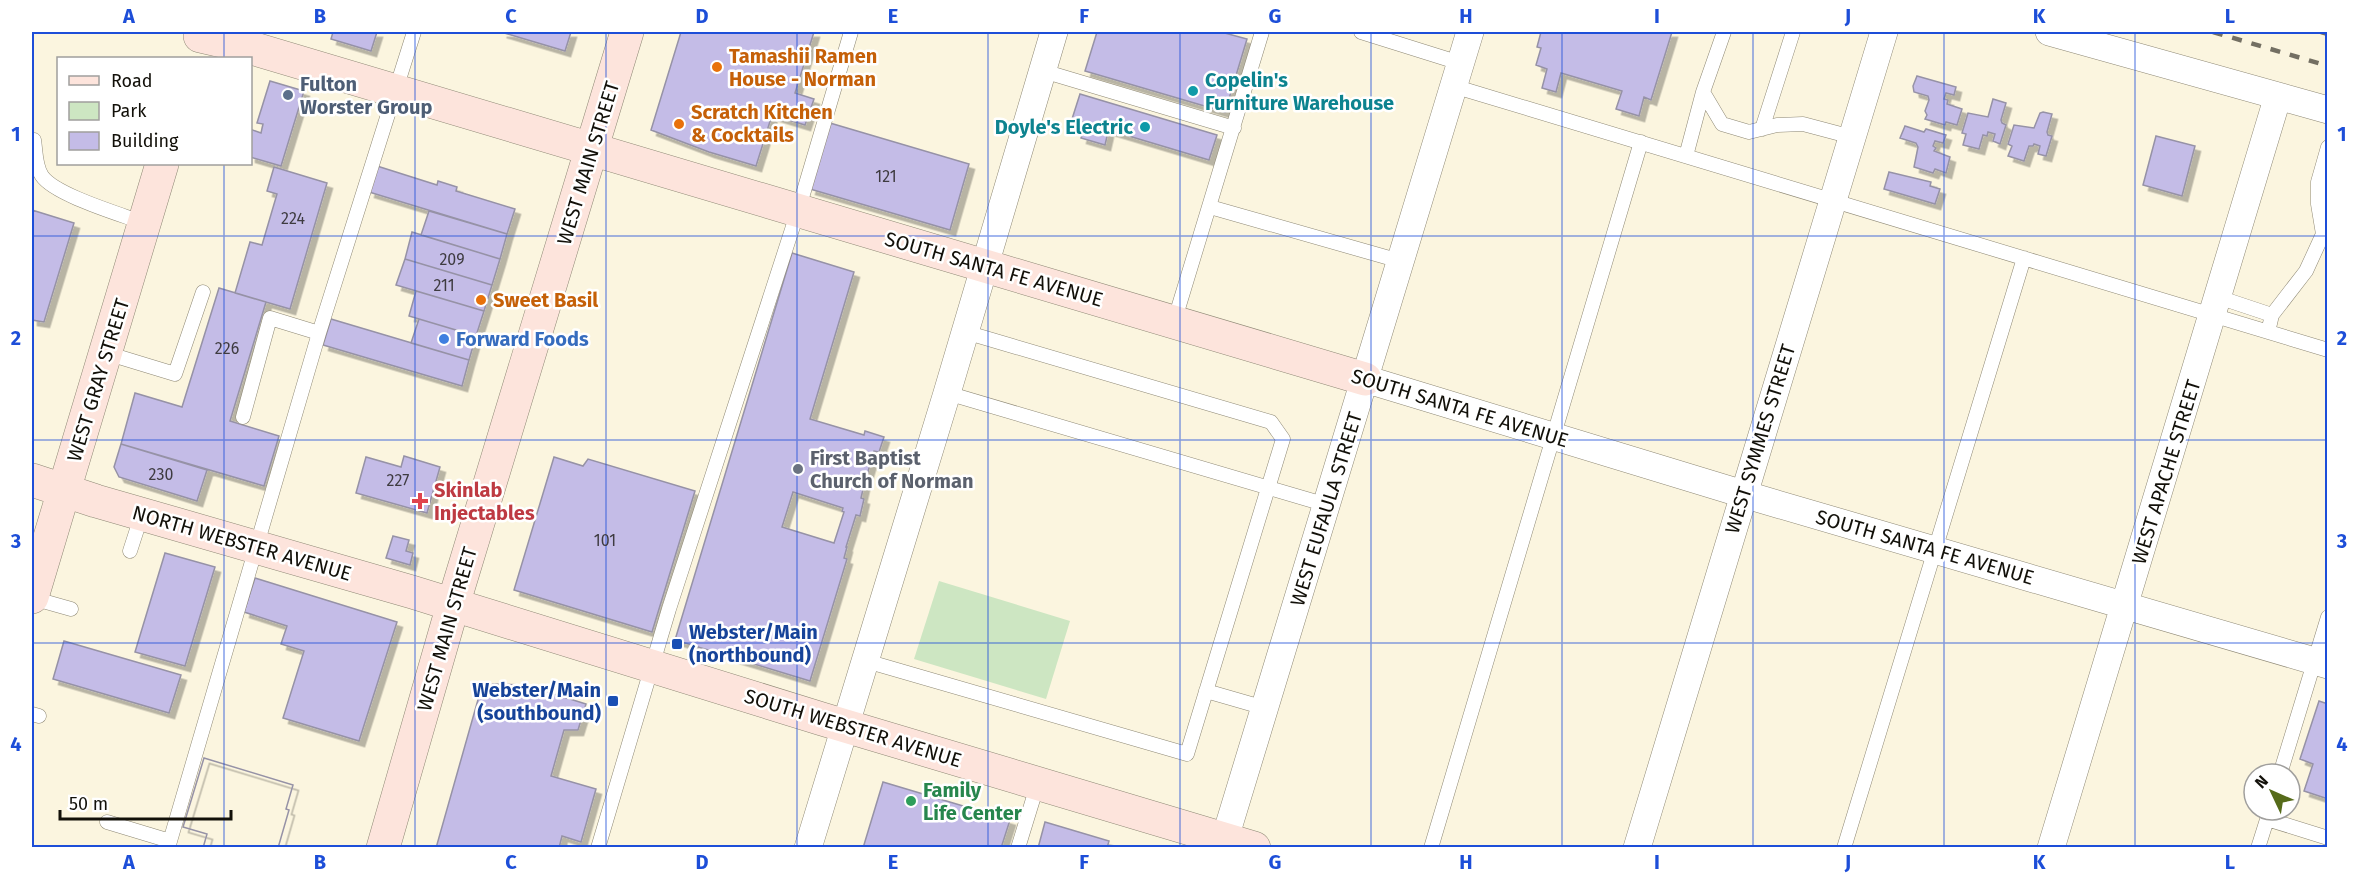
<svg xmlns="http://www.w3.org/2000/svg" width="2359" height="879" font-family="'Fira Sans',sans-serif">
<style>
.green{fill:#cde6c2}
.building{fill:#c4bce7;stroke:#9692a6;stroke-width:1.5;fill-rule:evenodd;filter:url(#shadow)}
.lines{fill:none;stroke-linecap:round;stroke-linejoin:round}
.lane-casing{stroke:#8e8875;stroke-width:15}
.street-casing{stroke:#8e8875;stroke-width:28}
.secondary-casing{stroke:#8e8875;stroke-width:34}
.lane{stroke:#fff;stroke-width:14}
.street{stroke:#fff;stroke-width:27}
.secondary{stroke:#fde4dc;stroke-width:33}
.rail{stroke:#736f62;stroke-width:4.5;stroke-dasharray:10 10;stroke-linecap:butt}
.grid{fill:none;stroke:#1d4ed8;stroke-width:1.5;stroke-opacity:0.55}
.food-dot{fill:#e8710a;stroke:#fff;stroke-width:2}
.culture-dot{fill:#0f9aa8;stroke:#fff;stroke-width:2}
.service-dot{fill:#5c6f8a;stroke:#fff;stroke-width:2}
.shop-dot{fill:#3f7fe0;stroke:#fff;stroke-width:2}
.worship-dot{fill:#6b7280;stroke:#fff;stroke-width:2}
.health-dot{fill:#e0444e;stroke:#fff;stroke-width:2}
.transit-dot{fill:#1a4fb4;stroke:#fff;stroke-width:2}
.leisure-dot{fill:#2e9e5b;stroke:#fff;stroke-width:2}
.labels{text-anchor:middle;stroke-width:5;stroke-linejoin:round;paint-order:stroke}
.number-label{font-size:16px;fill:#3e3b40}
.food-label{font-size:20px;font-weight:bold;fill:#c56008;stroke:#fff;text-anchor:start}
.culture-label{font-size:20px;font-weight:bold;fill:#0d838f;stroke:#fff;text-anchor:start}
.service-label{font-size:20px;font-weight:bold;fill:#4e5e75;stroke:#fff;text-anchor:start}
.street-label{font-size:20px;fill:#121009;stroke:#fff}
.shop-label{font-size:20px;font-weight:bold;fill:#366cbe;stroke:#fff;text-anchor:start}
.worship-label{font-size:20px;font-weight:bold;fill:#5b616d;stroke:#fff;text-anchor:start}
.health-label{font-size:20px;font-weight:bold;fill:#be3a42;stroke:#fff;text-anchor:start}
.transit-label{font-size:20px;font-weight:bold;fill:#164399;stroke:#fff;text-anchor:start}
.leisure-label{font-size:20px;font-weight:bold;fill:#27864d;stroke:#fff;text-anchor:start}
.neatline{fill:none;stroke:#1d4ed8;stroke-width:2}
.grid-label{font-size:20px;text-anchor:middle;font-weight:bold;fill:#1d4ed8}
</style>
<defs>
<filter id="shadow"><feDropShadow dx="5.5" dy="5.5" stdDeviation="0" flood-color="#0004"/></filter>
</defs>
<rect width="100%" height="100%" fill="#fbf5df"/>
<path class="green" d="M939,581L1070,621L1046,699L914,659Z"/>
<path class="building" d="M333,32H377L371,51L331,39Z
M501,32H571L565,51Z
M681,32H814L795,93L814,99L805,125L772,115L756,166L709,152L651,130Z
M1097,32H1221L1247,39L1225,112L1085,71Z
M1541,32H1672L1651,100L1644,97L1639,116L1616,109L1622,91L1561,73L1556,92L1542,88L1547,69L1536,65L1541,48L1537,47Z
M1917,76L1956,87L1954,95L1946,93L1944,99L1948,100L1947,104L1962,109L1957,125L1946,122L1945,125L1925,119L1927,115L1925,111L1929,100L1928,96L1914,92L1913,86Z
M270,81L304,91L281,166L250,157V129L261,133L263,124L257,123Z
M1080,94L1217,135L1209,160L1072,119Z
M1993,99L2006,103L2001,120L2002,123L2006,125L2000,144L1993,141L1995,134L1988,132L1987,136L1983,135L1979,149L1963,145L1966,134L1962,133L1968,113L1988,117Z
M2043,112L2052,114L2047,132L2048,135L2052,136L2046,156L2038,154L2040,146L2034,144L2033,146H2029L2024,161L2008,156L2012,146L2008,144L2014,125L2034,128L2040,113Z
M830,123L969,164L950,230L810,189Z
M1085,125L1108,132L1105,145L1081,138Z
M1905,126L1924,132L1926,129L1946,135L1943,143L1935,141L1933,146L1936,148L1934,151L1950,157L1946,173L1935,169L1933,173L1914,167L1918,147L1916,143L1900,138Z
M2156,136L2195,146L2182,196L2143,185Z
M377,166L437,185L438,181L457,187L456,191L515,209L507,234L369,192Z
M274,167L327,183L290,309L235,293L250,242L262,245L277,194L267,191Z
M1889,172L1931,182L1930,186L1940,189L1935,204L1884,189Z
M32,210L74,223L44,322L32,320Z
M429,211L507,234L500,259L421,235Z
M412,232L500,259L492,285L405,259Z
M792,253L854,272L810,419L864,435L865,431L884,437L879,452L874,451L864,485L861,498L864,499L860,516L856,515L846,547H847L844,558L847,559L810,681L675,640ZM793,492L843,508L842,511L844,512L834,543L782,527Z
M405,259L492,285L484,311L396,285Z
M219,288L266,302L230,421L279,436L264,486L121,444L135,393L182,407Z
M416,291L484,311L476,336L409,316Z
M331,319L469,360L462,386L323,345Z
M419,319L476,336L469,360L411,343Z
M121,444L207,470L197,501L119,477L114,467Z
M404,456L440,467L427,513L356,493L366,457L401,467Z
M554,457L583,466L588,459L695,491L652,632L514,590Z
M393,536L409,540L406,551L413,553L410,565L386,558Z
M165,553L215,567L185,666L135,652Z
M255,578L397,622L359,741L283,718L304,651L281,644L287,626L244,612Z
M64,641L181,675L169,713L53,679Z
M493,684L525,685L586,704L578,730H564L551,776L596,789L581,842L562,836L559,848H436L481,689Z
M2319,701L2328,704V799L2304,791L2313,764L2300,759Z
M204,758L293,785L286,809L289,810L278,848H203L207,834L183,827Z
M204,758L293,785L286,809L289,810L278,848H203L207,834L183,827Z
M883,782L1010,820L1001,848H863Z
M1045,822L1109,841L1107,848H1038Z"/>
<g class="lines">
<defs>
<path id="lane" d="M1361,32L1460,63
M1724,32L1703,92L1722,124L1749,132L1777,125L1803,124L1852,137
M1043,71L1234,128
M1453,86L2328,350
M1762,129L1793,32
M34,140C36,152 35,166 42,176C55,195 120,214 144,223
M1686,156L1703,92
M1210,207L1400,261
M2218,297L2272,315
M1174,322L1262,32
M2268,332L2272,315L2306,271L2323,234L2318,204V182L2328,147
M106,353L175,374L203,292
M947,393L1327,505
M243,417L270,318L319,333
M130,551L142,514
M32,598L71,609
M866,661L1187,754L1283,439L1271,422L965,332
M1206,691L1265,708
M32,714L39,716
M2280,774L2328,617
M2267,819L2328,838
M107,822L170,841
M168,848L319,333L414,32
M598,848L669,609L798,211L851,32
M1018,848L1038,783
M1431,848L1641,142
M1844,848L2024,258
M2258,848L2270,810"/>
<path id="street" d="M2049,32L2328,110
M1365,379L1743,494L2328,665
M808,848L947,393L1054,32
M1222,848L1470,32
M1637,848L1884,32
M2051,848L2278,96"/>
<path id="secondary" d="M200,36L248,47L1365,379
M32,480L96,501L412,592L822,719L1254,848
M32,597L162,164
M383,848L453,605L627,32"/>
</defs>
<use href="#lane" class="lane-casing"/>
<use href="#street" class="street-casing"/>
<use href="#secondary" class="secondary-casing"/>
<use href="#lane" class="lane"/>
<use href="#street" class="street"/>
<use href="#secondary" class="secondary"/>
<path class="rail" d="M2213,32L2328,66
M2321,32L2328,34"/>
</g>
<path class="grid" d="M224,32V58M415,32V848M606,32V848M797,32V848M988,32V848M1180,32V848M1371,32V848M1562,32V848M1753,32V848M1944,32V848M2135,32V848M224,164V848M32,236H2328M32,440H2328M32,643H2328"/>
<g class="food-dot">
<circle cx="717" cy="67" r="6"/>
<circle cx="679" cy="124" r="6"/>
<circle cx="481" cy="300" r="6"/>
</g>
<g class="culture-dot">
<circle cx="1193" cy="91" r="6"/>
<circle cx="1145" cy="127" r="6"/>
</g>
<circle class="service-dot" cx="288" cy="95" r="6"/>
<circle class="shop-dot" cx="444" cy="339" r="6"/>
<circle class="worship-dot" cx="798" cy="469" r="6"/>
<path class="health-dot" d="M417 492h6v6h6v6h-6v6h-6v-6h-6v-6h6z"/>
<g class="transit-dot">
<rect x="671" y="638" width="12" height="12" rx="3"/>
<rect x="607" y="695" width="12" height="12" rx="3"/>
</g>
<circle class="leisure-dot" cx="911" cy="801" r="6"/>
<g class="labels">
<g class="number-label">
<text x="886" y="182">121</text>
<text x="293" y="224">224</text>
<text x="452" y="265">209</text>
<text x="444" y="291">211</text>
<text x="227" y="354">226</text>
<text x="161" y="480">230</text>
<text x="398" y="486">227</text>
<text x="605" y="546">101</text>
</g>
<g class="food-label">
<text x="729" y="63">Tamashii Ramen<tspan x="729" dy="23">House - Norman</tspan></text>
<text x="691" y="119">Scratch Kitchen<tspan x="691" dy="23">&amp; Cocktails</tspan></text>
<text x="493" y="307">Sweet Basil</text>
</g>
<g class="culture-label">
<text x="1205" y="87">Copelin's<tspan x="1205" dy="23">Furniture Warehouse</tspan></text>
<text x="1133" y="134" text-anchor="end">Doyle's Electric</text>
</g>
<g class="service-label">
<text x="300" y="91">Fulton<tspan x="300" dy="23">Worster Group</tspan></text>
</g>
<g class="street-label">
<text transform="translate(588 163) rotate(-73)" y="7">WEST MAIN STREET</text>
<text transform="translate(994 269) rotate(16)" y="7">SOUTH SANTA FE AVENUE</text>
<text transform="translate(98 380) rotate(-73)" y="7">WEST GRAY STREET</text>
<text transform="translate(1460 408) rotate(17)" y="7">SOUTH SANTA FE AVENUE</text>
<text transform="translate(1760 439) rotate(-73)" y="7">WEST SYMMES STREET</text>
<text transform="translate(2166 472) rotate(-73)" y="7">WEST APACHE STREET</text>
<text transform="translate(1326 509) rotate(-73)" y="7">WEST EUFAULA STREET</text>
<text transform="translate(242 543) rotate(16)" y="7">NORTH WEBSTER AVENUE</text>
<text transform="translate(1925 547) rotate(16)" y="7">SOUTH SANTA FE AVENUE</text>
<text transform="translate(447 629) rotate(-74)" y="7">WEST MAIN STREET</text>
<text transform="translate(853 728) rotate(17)" y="7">SOUTH WEBSTER AVENUE</text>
</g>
<g class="shop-label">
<text x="456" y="346">Forward Foods</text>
</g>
<g class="worship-label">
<text x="810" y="465">First Baptist<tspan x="810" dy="23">Church of Norman</tspan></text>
</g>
<g class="health-label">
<text x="434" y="497">Skinlab<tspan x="434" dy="23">Injectables</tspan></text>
</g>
<g class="transit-label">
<text x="689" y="639">Webster/Main<tspan x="689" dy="23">(northbound)</tspan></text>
<text x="601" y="697" text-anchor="end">Webster/Main<tspan x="601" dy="23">(southbound)</tspan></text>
</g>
<g class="leisure-label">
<text x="923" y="797">Family<tspan x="923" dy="23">Life Center</tspan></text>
</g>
</g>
<rect width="2359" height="879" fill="none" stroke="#ffffff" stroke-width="66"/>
<rect x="57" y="57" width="195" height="108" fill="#ffffff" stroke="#a09f9d" stroke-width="1.5"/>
<rect x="69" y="76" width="30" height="9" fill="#fde4dc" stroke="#a09f9d" stroke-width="1.5"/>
<text x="111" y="87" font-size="18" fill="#121009">Road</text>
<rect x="69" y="102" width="30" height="18" fill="#cde6c2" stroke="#a09f9d" stroke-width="1.5"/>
<text x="111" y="117" font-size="18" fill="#121009">Park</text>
<rect x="69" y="132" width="30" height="18" fill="#c4bce7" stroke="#a09f9d" stroke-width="1.5"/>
<text x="111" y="147" font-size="18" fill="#121009">Building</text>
<g transform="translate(2272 792) rotate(314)"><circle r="28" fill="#ffffff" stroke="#a09f9d" stroke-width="1.5"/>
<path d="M0-4.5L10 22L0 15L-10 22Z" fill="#566b1a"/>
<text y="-9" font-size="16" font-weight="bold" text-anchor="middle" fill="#121009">N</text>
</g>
<path d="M60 810v9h171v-9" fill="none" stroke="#121009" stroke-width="3"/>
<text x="69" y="810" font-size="18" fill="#121009" stroke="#ffffff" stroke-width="4.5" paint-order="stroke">50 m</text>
<rect x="33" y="33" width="2293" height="813" class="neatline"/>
<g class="grid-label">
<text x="129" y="23">A</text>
<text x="320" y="23">B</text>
<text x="511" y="23">C</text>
<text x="702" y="23">D</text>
<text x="893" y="23">E</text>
<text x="1084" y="23">F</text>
<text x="1275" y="23">G</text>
<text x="1466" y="23">H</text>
<text x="1657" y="23">I</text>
<text x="1848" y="23">J</text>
<text x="2039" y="23">K</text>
<text x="2230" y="23">L</text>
<text x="16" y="141">1</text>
<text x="2342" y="141">1</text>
<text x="16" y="345">2</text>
<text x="2342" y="345">2</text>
<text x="16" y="548">3</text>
<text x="2342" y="548">3</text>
<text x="16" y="751">4</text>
<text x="2342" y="751">4</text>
<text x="129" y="869">A</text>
<text x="320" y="869">B</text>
<text x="511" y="869">C</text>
<text x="702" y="869">D</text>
<text x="893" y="869">E</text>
<text x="1084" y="869">F</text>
<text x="1275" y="869">G</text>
<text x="1466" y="869">H</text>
<text x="1657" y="869">I</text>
<text x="1848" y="869">J</text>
<text x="2039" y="869">K</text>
<text x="2230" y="869">L</text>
</g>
</svg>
